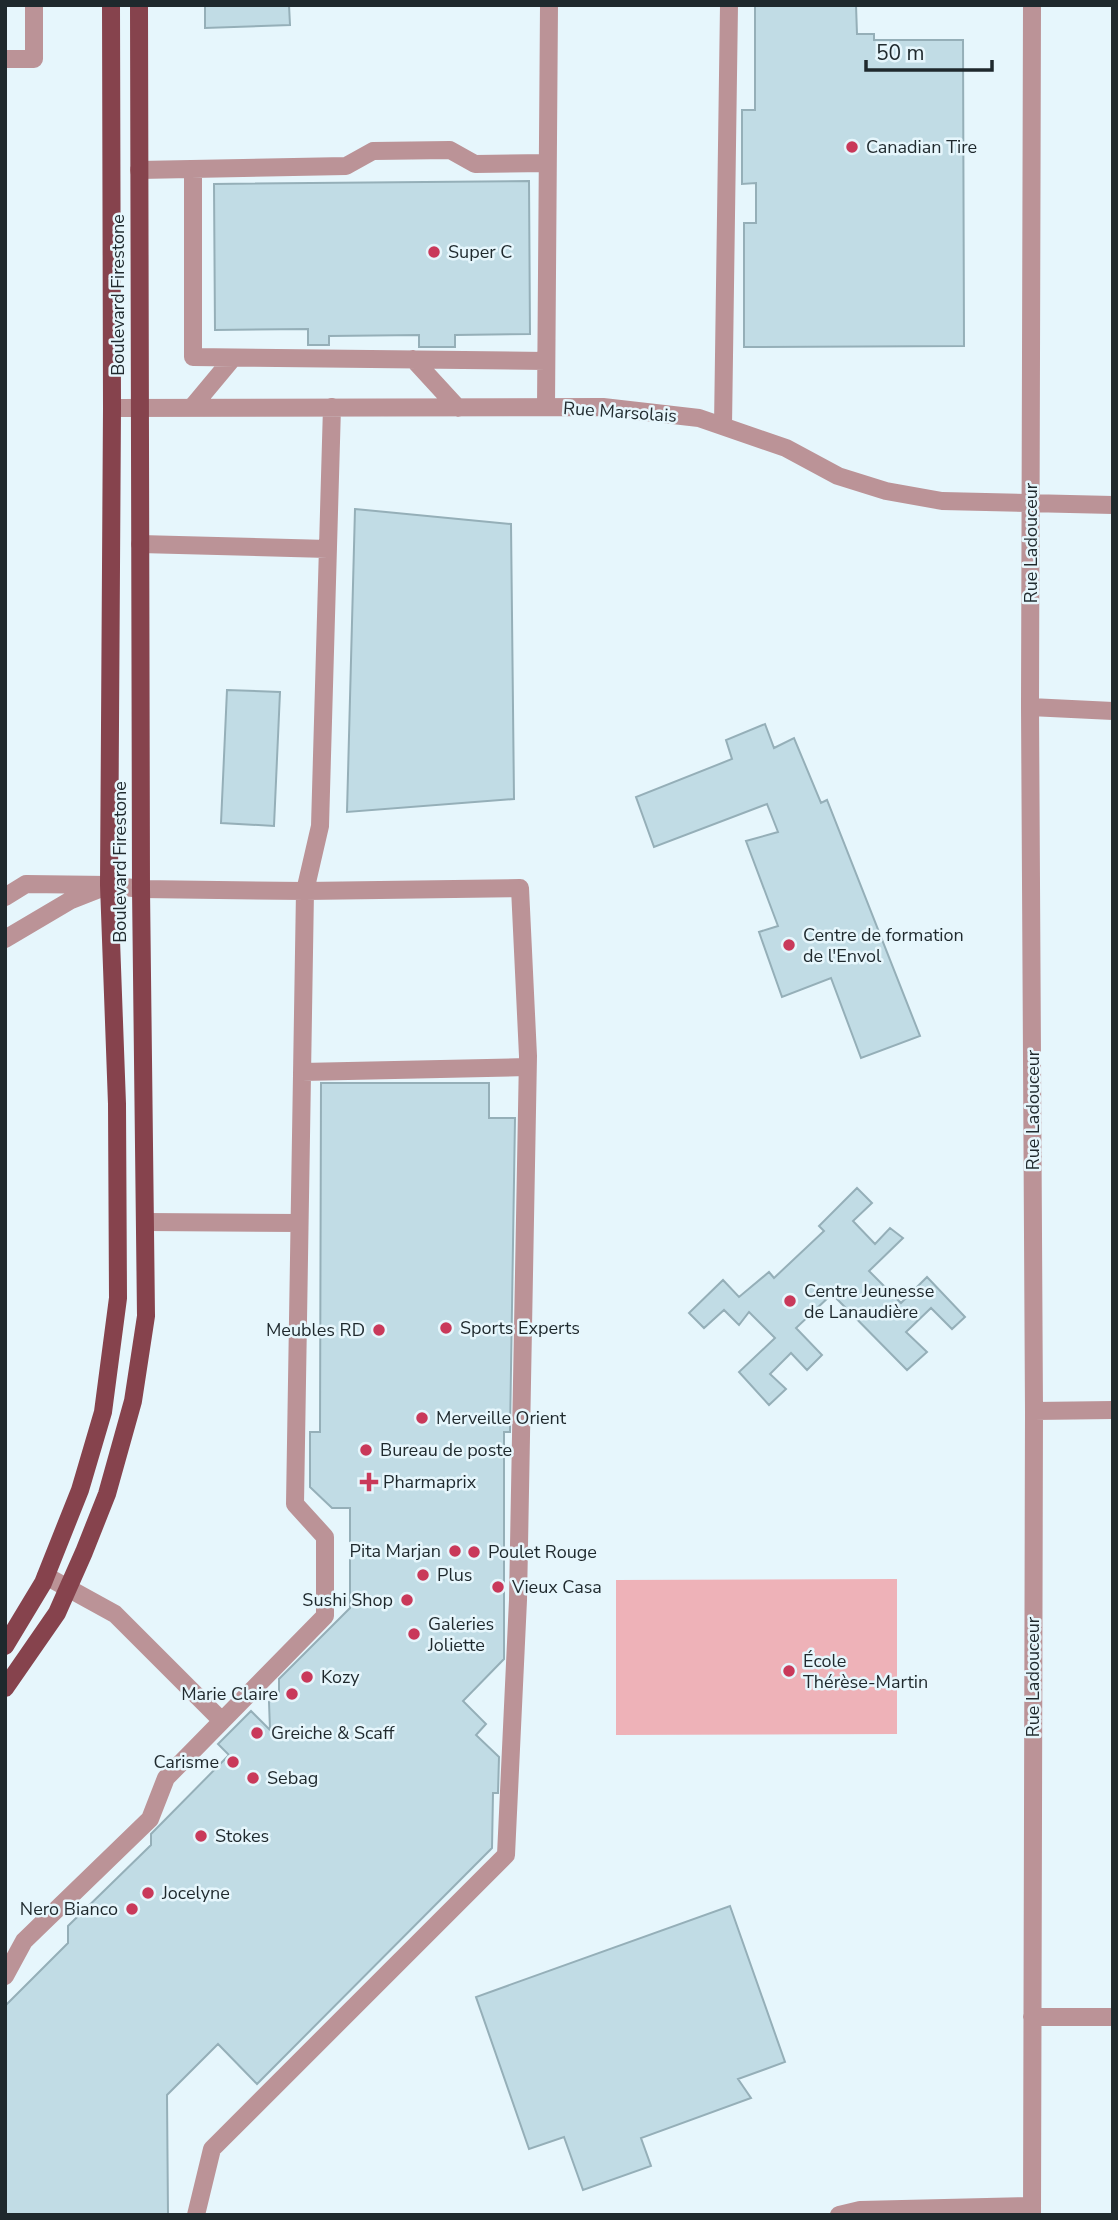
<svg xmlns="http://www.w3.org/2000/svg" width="1118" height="2220" font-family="'Nunito Sans',sans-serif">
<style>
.green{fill:#eeb2b8}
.building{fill:#c1dce5;stroke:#95afb8;stroke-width:2}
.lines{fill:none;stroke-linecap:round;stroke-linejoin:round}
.minor{stroke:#bb9397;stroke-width:18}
.major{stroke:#86434d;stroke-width:18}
.poi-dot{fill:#c9395a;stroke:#e6f6fc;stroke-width:2.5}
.labels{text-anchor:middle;stroke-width:5;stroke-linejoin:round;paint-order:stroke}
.poi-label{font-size:18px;fill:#1f292d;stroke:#e6f6fc;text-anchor:start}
.street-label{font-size:18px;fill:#1f292d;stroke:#e6f6fc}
</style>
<rect width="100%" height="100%" fill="#e6f6fc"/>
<path class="green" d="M897,1579V1734L616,1735V1580Z"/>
<path class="building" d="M205,5H289L290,25L205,28Z
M755,5H856L857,34H874V40H963L964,346L744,347V223H756V183L742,184V110H755Z
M529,181L530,334L455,335V347H419V335L329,336V345H308V329L215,330L214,184Z
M355,509L511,524L514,799L347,812Z
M227,690L280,692L274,826L221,823Z
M765,724L774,748L794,738L821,803L827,800L920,1036L861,1058L831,978L782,997L759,932L778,926L746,841L778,832L767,804L654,847L636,797L732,759L726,740Z
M321,1083H489V1118H515L510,1432H504V1659L463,1701L486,1724L476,1735L499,1757L498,1793H493L492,1848L257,2084L218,2044L167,2095L168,2215H5V2006L68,1943V1926L151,1845V1834L229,1755L218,1744L251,1711L270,1730L269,1702L279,1692V1679L350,1608V1508H332L310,1487V1432H320Z
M857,1188L872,1203L853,1221L875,1244L890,1228L903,1238L869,1271L901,1303L927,1277L965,1317L952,1329L931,1308L906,1332L927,1352L907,1370L832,1294L796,1328L822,1355L807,1370L791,1353L770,1374L786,1389L769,1405L739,1372L775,1338L749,1312L739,1325L724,1310L704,1328L689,1313L723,1280L739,1297L769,1272L774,1278L824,1231L819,1226Z
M730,1906L785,2062L738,2079L751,2098L641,2138L651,2166L583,2190L564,2137L529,2149L476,1997Z"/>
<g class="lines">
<path class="minor" d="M1032,5L1030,707L1034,1411L1032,2215
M5,59H34V5
M193,169V357L546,361
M139,170L346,166L373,151L450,150L475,164L547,163
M413,359L458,408
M193,406L233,358
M546,407L549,5
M112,408L603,407L699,418L786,448L838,476L886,491L942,501L1113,505
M723,426L729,5
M140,544L328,549
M1030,707L1113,711
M5,897L26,884L109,885L141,889L305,891L520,888L528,1056L518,1600L506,1855L212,2149L196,2215
M5,939L71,900L99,889
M302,1072L527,1067
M146,1222L299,1223
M1034,1411L1113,1410
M46,1576L115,1614L222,1721
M5,1976L24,1941L150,1819L166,1778L325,1616V1537L295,1504L305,891L320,826L332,407
M1032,2017H1113
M839,2215L860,2210L1032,2206"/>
<path class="major" d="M5,1646L43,1583L80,1490L103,1412L118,1298L117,1104L109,885L112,408L111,5
M5,1688L57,1613L84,1552L107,1494L133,1401L146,1316L141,889L139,5"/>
</g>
<g class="poi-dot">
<circle cx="852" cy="147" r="7"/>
<circle cx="434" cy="252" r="7"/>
<circle cx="789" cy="945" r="7"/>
<circle cx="790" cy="1301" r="7"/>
<circle cx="446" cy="1328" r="7"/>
<circle cx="379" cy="1330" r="7"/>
<circle cx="422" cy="1418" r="7"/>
<circle cx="366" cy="1450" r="7"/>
<path d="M365.5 1471.5h7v7h7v7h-7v7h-7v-7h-7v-7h7z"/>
<circle cx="455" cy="1551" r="7"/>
<circle cx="474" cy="1552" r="7"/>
<circle cx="423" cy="1575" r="7"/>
<circle cx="498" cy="1587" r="7"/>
<circle cx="407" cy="1600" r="7"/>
<circle cx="414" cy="1634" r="7"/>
<circle cx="789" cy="1671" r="7"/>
<circle cx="307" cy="1677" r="7"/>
<circle cx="292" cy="1694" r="7"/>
<circle cx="257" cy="1733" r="7"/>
<circle cx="233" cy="1762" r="7"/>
<circle cx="253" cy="1778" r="7"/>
<circle cx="201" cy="1836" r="7"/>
<circle cx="148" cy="1893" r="7"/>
<circle cx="132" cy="1909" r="7"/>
</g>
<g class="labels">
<g class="poi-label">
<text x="866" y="153">Canadian Tire</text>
<text x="448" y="258">Super C</text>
<text x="803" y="941">Centre de formation<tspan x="803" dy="21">de l'Envol</tspan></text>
<text x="804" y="1297">Centre Jeunesse<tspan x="804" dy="21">de Lanaudière</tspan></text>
<text x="460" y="1334">Sports Experts</text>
<text x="365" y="1336" text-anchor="end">Meubles RD</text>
<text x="436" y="1424">Merveille Orient</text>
<text x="380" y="1456">Bureau de poste</text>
<text x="383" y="1488">Pharmaprix</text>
<text x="441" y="1557" text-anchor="end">Pita Marjan</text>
<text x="488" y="1558">Poulet Rouge</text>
<text x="437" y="1581">Plus</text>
<text x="512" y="1593">Vieux Casa</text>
<text x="393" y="1606" text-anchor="end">Sushi Shop</text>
<text x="428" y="1630">Galeries<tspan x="428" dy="21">Joliette</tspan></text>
<text x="803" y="1667">École<tspan x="803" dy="21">Thérèse-Martin</tspan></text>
<text x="321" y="1683">Kozy</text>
<text x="278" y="1700" text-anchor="end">Marie Claire</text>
<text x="271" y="1739">Greiche &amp; Scaff</text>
<text x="219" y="1768" text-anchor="end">Carisme</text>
<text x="267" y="1784">Sebag</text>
<text x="215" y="1842">Stokes</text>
<text x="162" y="1899">Jocelyne</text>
<text x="118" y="1915" text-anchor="end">Nero Bianco</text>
</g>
<g class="street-label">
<text transform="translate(118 295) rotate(-90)" y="6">Boulevard Firestone</text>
<text transform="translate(620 412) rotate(4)" y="6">Rue Marsolais</text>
<text transform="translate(1031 543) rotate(-90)" y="6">Rue Ladouceur</text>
<text transform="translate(120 862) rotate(-90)" y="6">Boulevard Firestone</text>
<text transform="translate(1033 1110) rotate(-90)" y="6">Rue Ladouceur</text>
<text transform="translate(1033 1677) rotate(-90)" y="6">Rue Ladouceur</text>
</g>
</g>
<rect width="1118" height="2220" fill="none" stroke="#1f292d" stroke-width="14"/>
<path d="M866 60v10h126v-10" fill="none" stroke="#1f292d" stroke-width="3.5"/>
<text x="876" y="60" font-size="21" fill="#1f292d" stroke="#e6f6fc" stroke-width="5" paint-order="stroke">50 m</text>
</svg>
